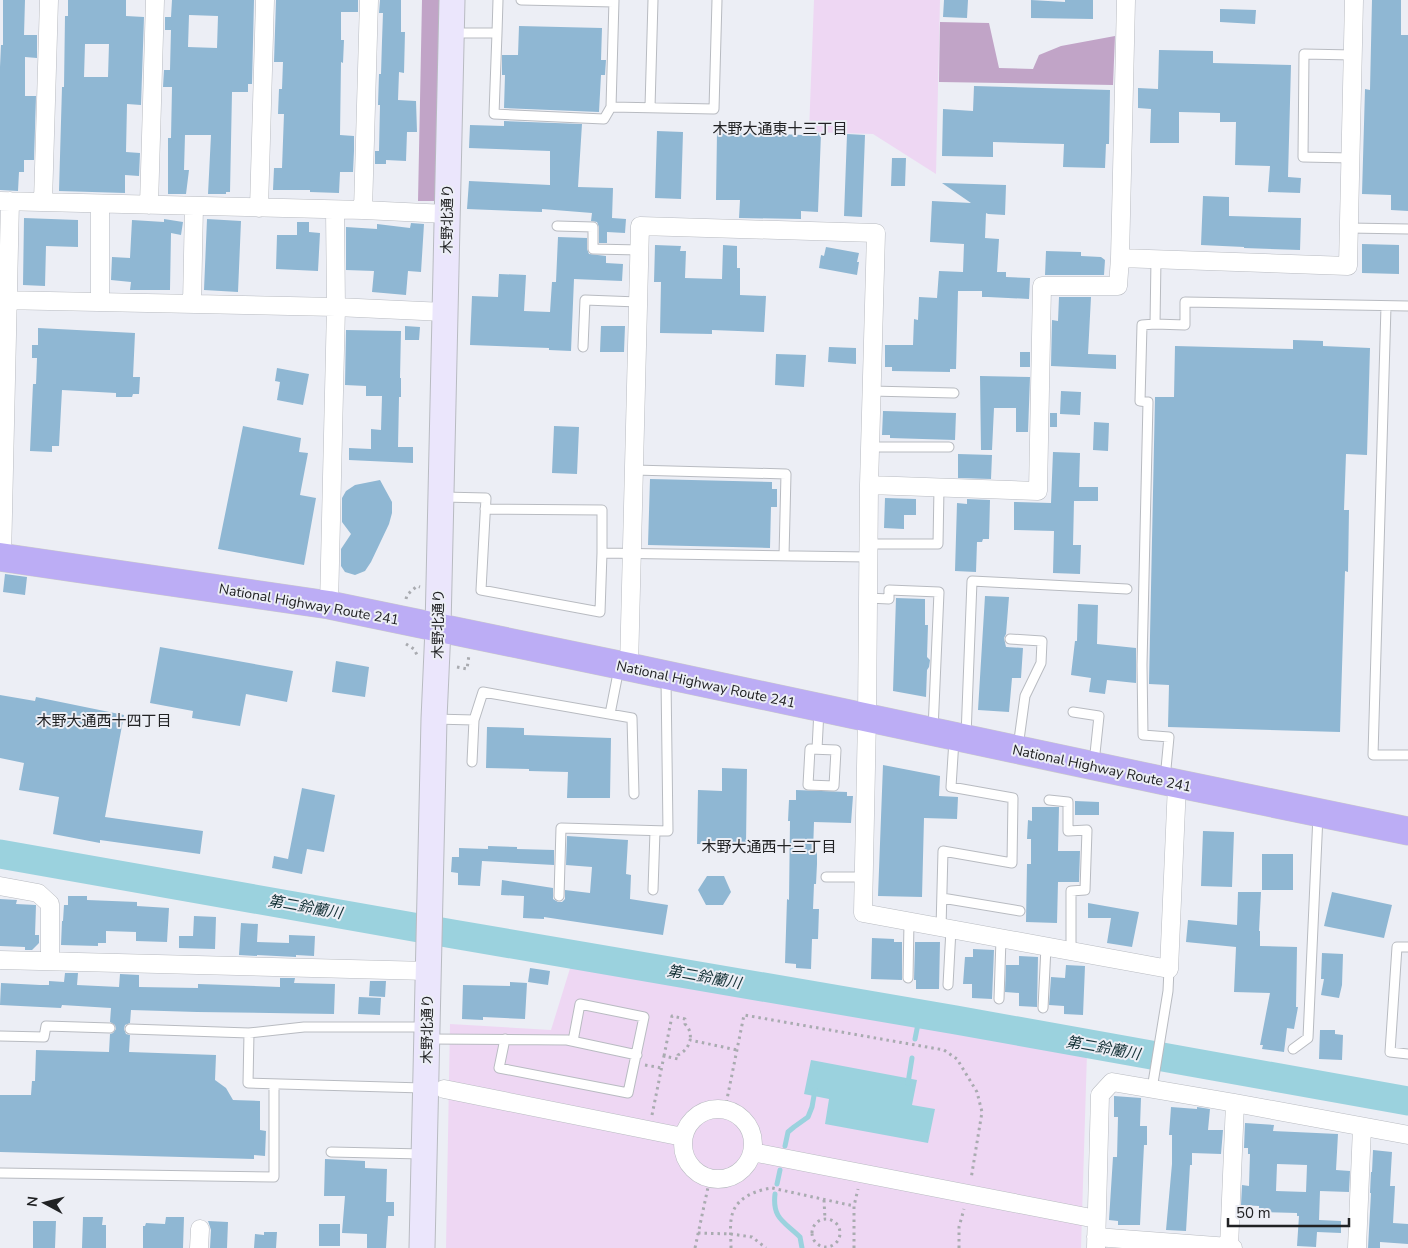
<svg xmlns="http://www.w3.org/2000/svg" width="1408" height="1248" font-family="'Nunito Sans','Noto Sans JP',sans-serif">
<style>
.green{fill:#eed7f3}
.forest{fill:#c1a4c7}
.water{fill:#9bd2de}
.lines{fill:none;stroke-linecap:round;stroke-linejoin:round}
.stream{stroke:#9bd2de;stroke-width:5}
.river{stroke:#9bd2de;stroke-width:29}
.building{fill:#8fb7d3;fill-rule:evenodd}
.lane-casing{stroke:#b8bbc1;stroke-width:11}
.street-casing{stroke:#b8bbc1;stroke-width:19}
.secondary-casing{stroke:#b8bbc1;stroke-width:27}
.highway-casing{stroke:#cacaca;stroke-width:29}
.path{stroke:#a9abb0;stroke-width:3;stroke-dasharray:2.5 4;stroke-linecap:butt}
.lane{stroke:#fff;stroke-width:9}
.street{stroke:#fff;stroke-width:18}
.secondary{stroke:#ebe6fc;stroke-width:25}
.highway{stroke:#bcadf5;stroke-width:28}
.labels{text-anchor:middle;stroke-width:4;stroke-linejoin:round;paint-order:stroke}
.street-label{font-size:14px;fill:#212224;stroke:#eceef5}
.neighbourhood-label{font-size:15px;fill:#212224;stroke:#eceef5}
.water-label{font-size:15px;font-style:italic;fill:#143136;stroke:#eceef5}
</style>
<rect width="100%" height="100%" fill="#eceef5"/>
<path class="green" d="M814,0H940L936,174L873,134L809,132Z
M572,962L1087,1053L1081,1248H446L450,1024L551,1030Z"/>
<path class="forest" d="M422,0H440L436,201H418Z
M940,22L989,23L999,68L1033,69L1039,55L1061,46L1115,36L1113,85L939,82Z"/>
<path class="water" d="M811,1060L917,1080L912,1105L935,1109L928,1143L825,1124L829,1099L804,1094Z"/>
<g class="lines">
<path class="stream" d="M915,1039L920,1014
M908,1083L912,1058
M785,1146L788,1132L794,1127L808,1117L812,1107L815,1090
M777,1184L780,1170
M775,1194C772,1219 785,1222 800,1237L802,1248"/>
<path class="river" d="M0,854L453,934L956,1020L1408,1101"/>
</g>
<path class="building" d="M3,0H25L24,35H37V58L25,57V96H36L34,160H24V172H19L18,191L0,190V67L1,45H3Z
M68,0H126V16L144,17L141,105L127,104L126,152L140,153L139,176L125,175V193L59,191L62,87H64L65,16H68ZM85,44H109L108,77H84Z
M172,0H254L252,84H248V92H232L230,192H226V194H208L211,135H185L184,170H189L186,194H168V138H171L172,87H163L164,70H170L171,30H165V17H171ZM189,15L218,16L217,48L188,47Z
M276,0H358V12H341V40H344L343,63L341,62L340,135L354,136V151L353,172H340L339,193L310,192V190H273L274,168H282L284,114H278L279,89H282L283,62H274Z
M380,0H401V32H405L404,73L399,72L398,100L416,101L417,132H407L406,161L386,160V164H375V151H379L380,105H378L379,74H381L382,41L383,13H379Z
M944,0H968L967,18L943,17Z
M1031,0L1065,2V0H1093V19L1031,18Z
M1372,0H1401V35H1408V211L1391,210V195L1362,194L1365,89L1370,90Z
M1220,9L1256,10L1255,24L1220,22Z
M519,26L602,28L601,60H606L605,75H601L599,112L504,108L505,75H502V55H518Z
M1159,50L1213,51V63L1291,65L1288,177L1301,178L1300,193L1268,192L1270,166L1235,165L1236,122H1220V113L1179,112V143H1150L1151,109L1138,108V88L1158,89Z
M974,86L1110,90L1109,144H1106L1105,168L1063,167L1064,144L993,142V157L942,156L943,109L973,111Z
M504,121L582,124L578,187L613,188L612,218L626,219L625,233L607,232V243H599V227L597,222L591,221L592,213L542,209V212L467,209L469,181L550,185V151L469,148L470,125L504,126Z
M657,131L683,132L681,199L655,198Z
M717,132L804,135V133H821L818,212L801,211V219L739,218L740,200H716Z
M847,134L865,135L862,217L844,216Z
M892,158H906L905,186H891Z
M942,183L1006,185L1005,215L988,214L986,213L985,238L999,239L997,272H1006V277L1030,278L1029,299L988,297H982V291H958L956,369H950V372L892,371V367H885V345H913L914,319L918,320L919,297L937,298L939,271L963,272L964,244L930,242L932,201L971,203Z
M1203,196L1229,197V216L1301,218L1300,250L1244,248V247L1201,245Z
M24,218L78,220V247L46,246L45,286L23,285Z
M164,219L183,222L181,235L171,233L170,290H130L131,282L111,280L112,257L130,258L132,220L164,222Z
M207,219L241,221L238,292L204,290Z
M297,222H309V232L320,233L318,271L276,269L277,235H297Z
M411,223L424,224L421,272L408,271L406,295L372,292L374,271L346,270V227L377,229V224L410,228Z
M558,237L587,238V249L589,254L606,256V263L623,264L622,281L574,279L571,351L549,350V348L470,345L472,296L498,297L499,274L526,275L524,311L550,312L552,282H556Z
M1362,244L1399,245V274L1362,273Z
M655,245L681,246L680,251H686L685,278L722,279L723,245L737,246V268H740V295L766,296L764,332L712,330V334L660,333L661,282H654Z
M826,247L859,253L857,262H859L857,275L819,268L821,255L824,256Z
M1046,251L1081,252V256L1101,257L1105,260L1104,275H1045Z
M1059,297H1091L1088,354L1116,355V369L1051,366L1052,320L1058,321Z
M405,326L420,327L419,340H405Z
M601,326H625L624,352H600Z
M38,328L135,333L133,377H140L139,394H133L132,397H116V393L62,390L59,446H52V452L30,451L33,384H36L37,358H32V345H38Z
M346,330L401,331L400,378H401V397H399L398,447H413V463L349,460V448L371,449V429L381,430L382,396H366V386L345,385Z
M1293,340L1323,341V346L1370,348L1367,455L1346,454L1344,510H1349L1348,572L1345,571L1340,732L1168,727L1169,685L1149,684L1155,397H1174L1175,346L1293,349Z
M829,347L856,348V364L828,362Z
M1020,352H1030V367H1020Z
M776,354L806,355L804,387L775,385Z
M277,368L309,374L303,405L277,400L280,382L275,381Z
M980,376L1030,377L1028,432H1016V408H994L992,450H981Z
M1061,391L1081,392L1080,415L1060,414Z
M883,411L956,413L955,440L890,438V435H882Z
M1050,413H1057V427H1050Z
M1094,422L1109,423L1108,451L1093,450Z
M243,426L301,438L299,452L308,453L300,495L316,498L304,565L218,549Z
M554,426L579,427L577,474L552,473Z
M1053,452L1080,453L1079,487H1098V501H1074L1073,545H1081L1080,574L1053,573L1054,531L1014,530V502L1051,503Z
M958,454L992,455L991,479L958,478Z
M650,479L772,482V489H777V507H771L770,548L648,545Z
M380,480L392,502V513L389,524L371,562L365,571L355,575L345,572L341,566V549L351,534L342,522V498L346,491L355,485Z
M885,498L916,499V515H904V529L884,528Z
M967,499L990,500L989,539H983L982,542H977L976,572L955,571L957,503L967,504Z
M5,574L27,577L25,595L3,592Z
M985,596L1009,597L1006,634L1004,638L1006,647L1023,648L1021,678H1012L1009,712L978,710Z
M896,598L925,599V625H928L927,657L930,660L929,667L927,670L926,697L893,691Z
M1078,604L1098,605L1097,644L1136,648V683L1107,680L1105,694L1089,692L1091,678L1071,675L1075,641H1077Z
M160,647L293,671L287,702L246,694L240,726L192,718L193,711L150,703Z
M336,661L369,667L365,697L332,692Z
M0,695L35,701L36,697L124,715L105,817L203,831L200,854L100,840V843L53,834L59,797L19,790L24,763L0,758Z
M487,727L524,728V735L611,738L610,798H567L568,772L529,771V769L486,768Z
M883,765L940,776L939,796L958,797L957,819L924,818L922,897L878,896Z
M722,768L747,769L746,845L697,844L698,790L722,791Z
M302,788L335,795L324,852L307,849L302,874L272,868L274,856L288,859Z
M796,790L847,792V796H853L851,823L814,822L813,852H817V864L816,884H814L813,909H819L818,939H812L811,969L796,968V964L785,963L787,899L789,900L790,821H788L789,800H796Z
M1075,801L1099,802V815H1075Z
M1032,807H1059L1058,851H1080L1079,882H1058L1057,923L1026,922L1027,864H1031V839H1027L1028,820L1032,821Z
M1203,831L1234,832L1232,887L1201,886Z
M567,836L628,840L626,874L631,875L630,899L668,905L663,935L544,917V919L523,918L524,896L501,895L502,880L553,888V899L558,902H562L565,899V890L590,893L592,867L566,865Z
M488,846L517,847V849L554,850V865L482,861L480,886L458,885V873L451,872L452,857H459V848L488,849Z
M1262,854H1293V890H1262Z
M707,876H724L731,892L723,905H706L698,890Z
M1238,892H1261L1259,931H1260V946L1297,947L1296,1007H1298L1294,1029L1287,1028L1284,1052L1262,1049L1263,1045H1260L1270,993L1234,992L1236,947L1186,942L1188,920L1237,925Z
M1332,892L1392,905L1384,938L1324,926Z
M68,896H87V900L137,902V906L169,908L167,942L136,941V932L106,931V943H98V946L61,945L62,921H63L64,905H68Z
M0,899L17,900L16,904L36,905L35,935H39V943L32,950H25V947L0,946Z
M1088,903L1139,912L1132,947L1107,943L1111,918H1088Z
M194,916L216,917L215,949L179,948V936H193Z
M241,923L258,924L257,942L289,943V935L315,936L314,956L296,955V957L257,955V956L239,955Z
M872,938L894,939V942H902V980L871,979Z
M915,942H940L939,989H916V980H914Z
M973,949L994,950L992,999L972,998V984H963L965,957H973Z
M1322,953L1343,954L1342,985L1339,998L1321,995L1324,979H1321Z
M1019,956L1038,957L1037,1007L1019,1006V993L1005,992L1006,965H1019Z
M1066,965L1085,966L1083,1015L1064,1014V1006L1049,1005L1051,977L1065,978Z
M530,968L550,971L548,985L528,982Z
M65,973H78L77,985L119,987L120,974L139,975V987L198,988V984L280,987V978H295L294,983L335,984L334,1014L197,1012L131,1010L130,1023L125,1025L124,1029L126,1034L130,1035L129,1052L216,1055L215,1080L226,1088L233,1100L260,1101V1130L266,1131L265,1156L254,1155V1159L0,1152V1095H31L32,1081H35L36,1050L109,1052L110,1034L113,1033L116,1029L115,1025L110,1022L111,1008L62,1005L61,1008L0,1005L1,983L40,985H49V981L64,982Z
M370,981H386L385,997L369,996Z
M510,982L527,983L525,1019L483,1017V1020L462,1019L463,985L510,986Z
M359,997L381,998L380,1015L358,1014Z
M1320,1030H1335V1034L1343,1035L1342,1060L1319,1059Z
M1114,1096L1141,1098L1140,1126H1147V1145H1144L1140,1225H1118V1221L1109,1220L1113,1157H1117L1118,1117H1114Z
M1171,1107L1197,1109V1107L1210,1109L1208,1130H1223L1221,1154L1192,1153V1165H1190L1186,1231L1166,1230L1172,1164V1135H1169Z
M1245,1123L1274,1125L1273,1131L1338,1134L1336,1170L1350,1171L1349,1192L1320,1191L1319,1220L1341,1221V1233L1317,1232L1316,1247L1297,1246L1299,1216H1297V1213L1259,1212V1206L1241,1205L1242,1185L1249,1186L1250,1154H1248V1148H1244ZM1277,1164L1307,1165L1306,1192L1276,1191Z
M1373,1150L1392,1152L1390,1186H1395L1393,1223L1408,1224V1244L1380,1242V1248H1368L1371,1193H1370L1371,1172H1372Z
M325,1159L365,1161V1168L387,1169L386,1202H394V1216H388L386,1248H367V1234L342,1233L345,1196H324Z
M83,1217H103L102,1225H106V1248H82Z
M166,1217H184L183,1248H143V1226H145L146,1223L165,1224Z
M33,1221H56L55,1248H33Z
M208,1221L228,1222L227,1248H210L211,1230Z
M319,1224H340V1246H319Z
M264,1232H277L276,1248H254L255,1234L264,1235Z"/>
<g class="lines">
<defs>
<path id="lane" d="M521,0L614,2
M614,0L611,107L714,109L717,0
M454,33H497L498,0
M497,33L494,114L604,119L611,107
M650,107L653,0
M1351,158L1303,157L1304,54L1353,55
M557,226L593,227V249L640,250
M1349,228L1408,229
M1156,259L1155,324L1185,325V302L1408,306
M1386,306L1373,755H1408
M1155,324L1142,325L1140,401L1148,402L1142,665L1143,735L1169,737L1165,779
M583,347L585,300L638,302
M871,391L954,393
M870,447H949
M634,470L786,474L784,556
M443,497L486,498L481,590L600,612L602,553L868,557
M485,509L602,510V553
M868,544H938L939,488
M868,598L889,599V590L939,592L933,730
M1010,639L1042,641L1041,663L1025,696L1018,747
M1073,712L1099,716L1094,763
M610,714L619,668
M434,719L474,720
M966,736L972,581L1127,589
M810,749L836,750L834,786L808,785Z
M817,749L819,710
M472,762L474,720L483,692L632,718L634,794
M1049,800L1068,802V831L1087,830L1085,890L1071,891V951
M826,877H864
M653,890L655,831
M559,896L561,828L668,831L666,679
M942,898L1020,911
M941,928L943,851L1012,863L1013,798L951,787L954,740
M1408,947H1397L1390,1052L1408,1054
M908,978L909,922
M948,985L951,929
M999,999L1001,939
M1043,1008L1046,947
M130,1029L249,1033L304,1027H427
M249,1033L248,1083L423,1088
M0,1036L44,1037L46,1026L110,1028
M429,1039L567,1040L637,1055
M505,1039L499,1068L628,1093L644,1017L580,1004L573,1041
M1293,1049L1308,1038L1318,815
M1152,1089L1168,991L1169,969
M331,1152L423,1154
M0,1173L274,1177V1084"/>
<path id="street" d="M0,201L363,210L447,214
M43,202L49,0
M149,205L155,0
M259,208L265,0
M363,210L369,0
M1120,258L1348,266L1354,0
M0,300L336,307L445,312
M100,302V204
M192,304L194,206
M869,485L1038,491L1042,286H1118L1120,258L1126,0
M2,558L10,201
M329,605L336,307L335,210
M629,667L640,226L876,233L869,485L867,718L863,913L1169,969L1177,784
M0,886L38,893L50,904V961
M0,960L428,971
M444,1089L683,1137
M683 1144a35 35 0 1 1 70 0a35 35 0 1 1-70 0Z
M752,1152L1086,1217
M1096,1237L1229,1247L1233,1248
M1229,1247L1235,1103
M199,1248L200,1229
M1096,1248L1100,1095L1112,1082L1235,1103L1408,1135
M1357,1248L1362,1127"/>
<path id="secondary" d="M422,1248L434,719L438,628L452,0"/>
<path id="highway" d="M0,557L329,605L629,667L1165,781L1408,831"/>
</defs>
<use href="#lane" class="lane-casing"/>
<use href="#street" class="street-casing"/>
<use href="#secondary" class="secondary-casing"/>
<use href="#highway" class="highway-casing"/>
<path class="path" d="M406,599L407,595L417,586L420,587
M406,644L414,649L417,655
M457,667L467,669L469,655
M664,1056L672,1016L685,1019V1024C690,1029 691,1034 690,1040
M645,1065L662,1068
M725,1109L744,1015L944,1050L957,1059L977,1092L982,1112L971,1179
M652,1115L664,1056L678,1059V1055C685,1051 688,1048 690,1040L737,1050
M824,1200L825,1219
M812 1233a14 14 0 1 1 28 0a14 14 0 1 1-28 0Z
M698,1233L731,1234L752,1237L766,1248
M695,1248L710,1178
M731,1248C731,1237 729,1222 733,1212C738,1197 757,1190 772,1188L854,1206
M854,1248V1206L858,1189
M959,1248V1227L964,1209"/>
<use href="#lane" class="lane"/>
<use href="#street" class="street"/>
<use href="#secondary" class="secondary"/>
<use href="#highway" class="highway"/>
</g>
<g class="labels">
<g class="street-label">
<text transform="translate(447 219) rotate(-89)" y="5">木野北通り</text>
<text transform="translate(309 604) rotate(10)" y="5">National Highway Route 241</text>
<text transform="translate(438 624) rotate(-89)" y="5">木野北通り</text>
<text transform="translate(706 684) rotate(12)" y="5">National Highway Route 241</text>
<text transform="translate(1102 768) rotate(12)" y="5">National Highway Route 241</text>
<text transform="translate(427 1029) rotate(-89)" y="5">木野北通り</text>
</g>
<g class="neighbourhood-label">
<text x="780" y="134">木野大通東十三丁目</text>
<text x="104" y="726">木野大通西十四丁目</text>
<text x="769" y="852">木野大通西十三丁目</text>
</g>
<g class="water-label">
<text transform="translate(305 907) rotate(10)" y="5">第二鈴蘭川</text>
<text transform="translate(704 977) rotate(10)" y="5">第二鈴蘭川</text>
<text transform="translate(1103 1048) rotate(10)" y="5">第二鈴蘭川</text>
</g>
</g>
<g transform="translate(45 1203) rotate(277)" stroke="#eceef5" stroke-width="4" paint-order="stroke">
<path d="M0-4L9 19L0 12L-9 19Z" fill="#212224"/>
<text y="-8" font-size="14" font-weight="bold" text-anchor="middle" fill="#212224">N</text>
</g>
<path d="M1228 1218v8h121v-8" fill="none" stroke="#212224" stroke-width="2.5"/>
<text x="1236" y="1218" font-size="15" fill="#212224" stroke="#eceef5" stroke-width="4" paint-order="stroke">50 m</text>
</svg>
